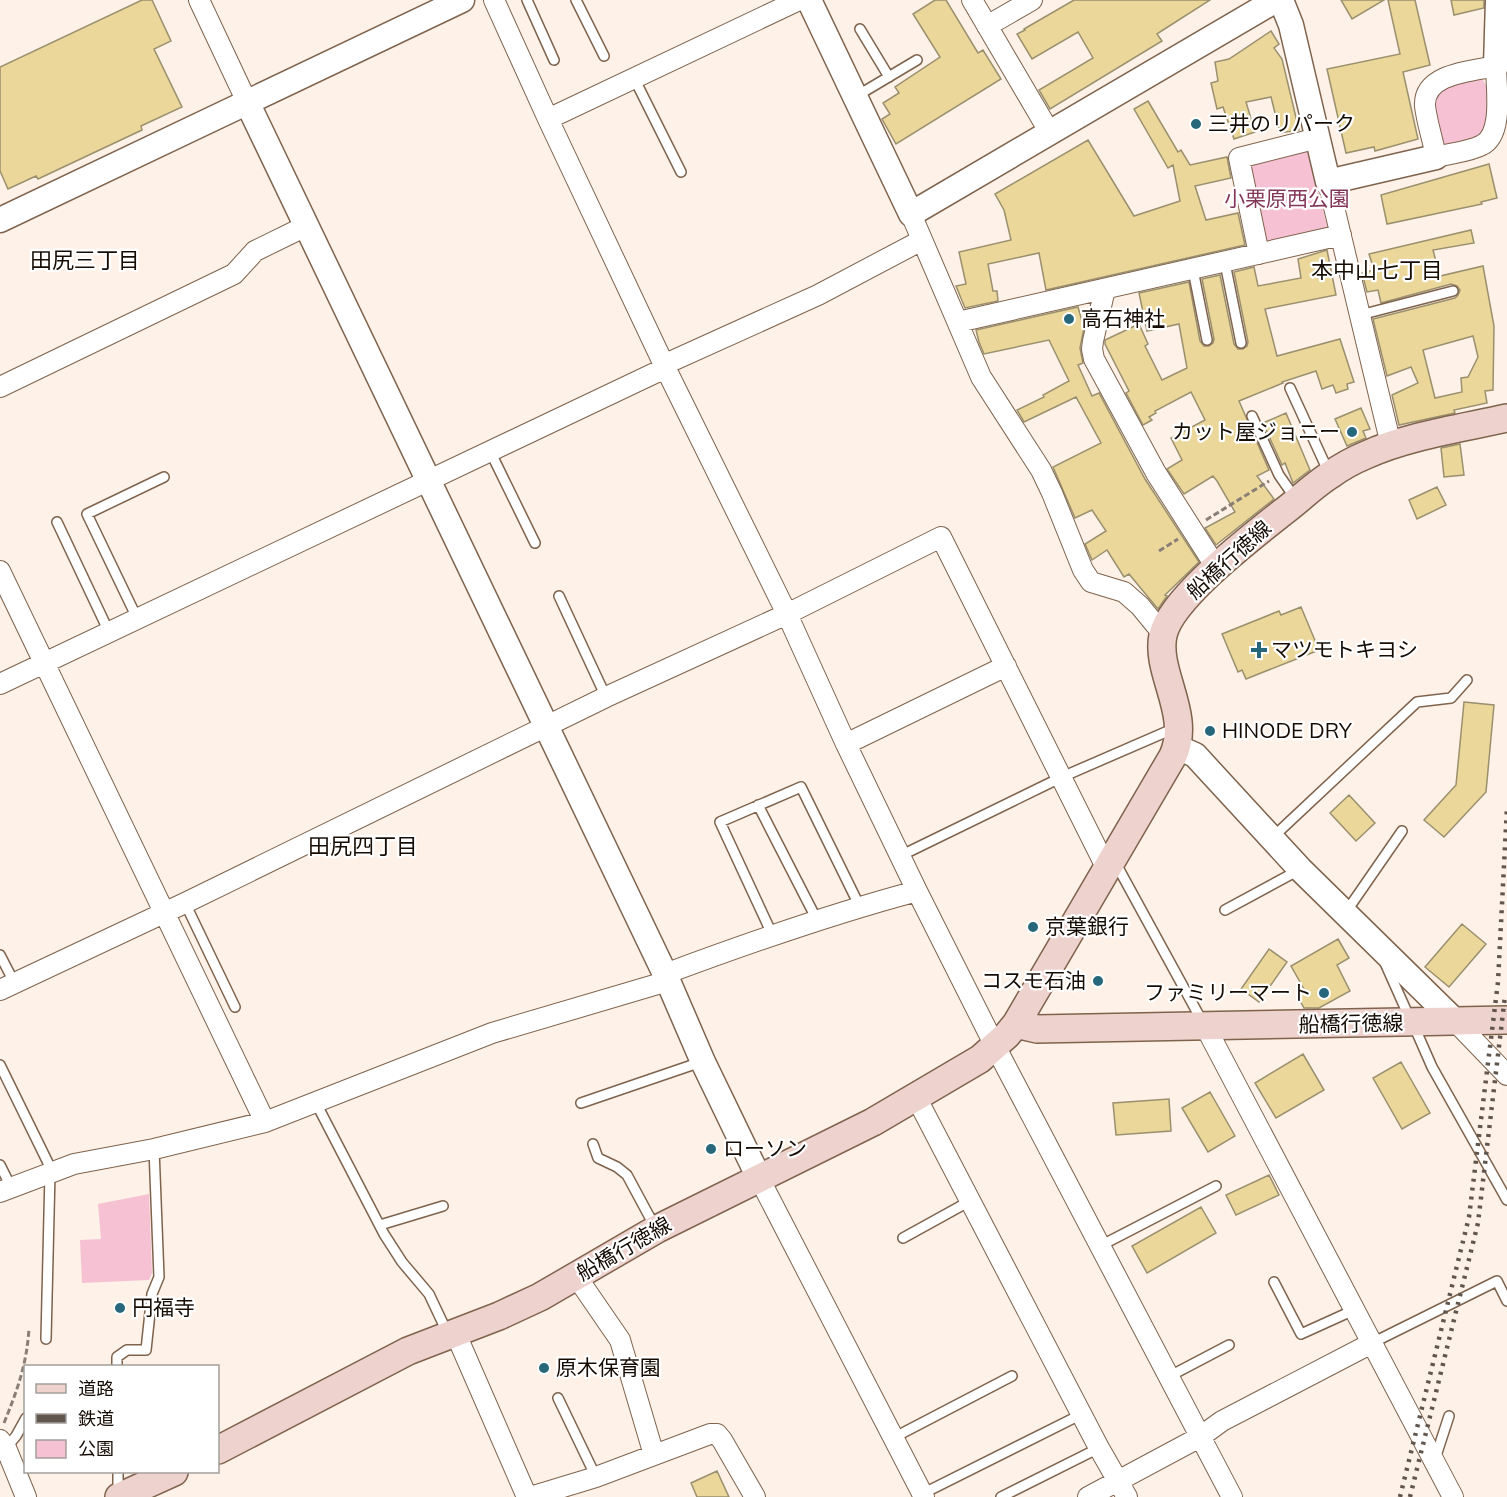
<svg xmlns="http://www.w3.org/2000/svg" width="1507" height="1497" font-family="Mulish,'Noto Sans JP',sans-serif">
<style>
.green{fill:#f7c1d4}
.building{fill:#ebd79a;stroke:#9a906e;stroke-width:1.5;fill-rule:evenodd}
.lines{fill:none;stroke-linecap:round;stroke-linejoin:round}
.service-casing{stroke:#7f634d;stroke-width:12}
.minor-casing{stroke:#7f634d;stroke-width:22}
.tertiary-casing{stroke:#7f634d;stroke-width:27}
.secondary-casing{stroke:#7f634d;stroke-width:30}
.path{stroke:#8a7f76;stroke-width:3;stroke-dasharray:6 3;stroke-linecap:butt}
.service{stroke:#fff;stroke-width:9}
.minor{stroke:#fff;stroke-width:20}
.tertiary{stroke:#fff;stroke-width:24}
.secondary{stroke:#eed2ce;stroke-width:27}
.rail{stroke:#61564d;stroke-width:4.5;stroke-dasharray:3 6;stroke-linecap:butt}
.poi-dot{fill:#26677b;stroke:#fff;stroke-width:2}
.labels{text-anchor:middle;stroke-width:4.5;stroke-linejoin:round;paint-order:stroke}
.poi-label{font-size:21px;fill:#160c04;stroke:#fff;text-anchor:start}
.park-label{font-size:21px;fill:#833758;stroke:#fff}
.street-label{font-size:21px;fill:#160c04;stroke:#fff}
.neighbourhood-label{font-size:22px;fill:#160c04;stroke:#fff}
</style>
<rect width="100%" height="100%" fill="#fef1e7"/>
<path class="green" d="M1481,77L1489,90V122L1477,139L1447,146C1439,136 1436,130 1433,117C1428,84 1456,84 1481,77Z
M1307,146L1329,234L1264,245L1247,166Z
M149,1194L152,1273L149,1280L82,1283L80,1240L101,1239L98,1204Z"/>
<path class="building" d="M142,0H152L171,41L154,49L182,107L141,126L142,130L38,179L36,176L8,189L0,171V67Z
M935,0H946L978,53L983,50L1001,79L896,144L882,119L890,114L883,103L899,93L895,87L940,57L913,14Z
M1074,0H1210L1163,30L1157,34L1162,41L1050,109L1039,90L1093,58L1078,32L1032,59L1017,34L1025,30L1024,29Z
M1341,0H1384L1352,19Z
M1388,0H1415L1430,65L1403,72L1418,139L1375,151L1374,147L1346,153L1327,69L1400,54Z
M1451,0H1484V8L1454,15Z
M1271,31L1279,44L1274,48L1282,59L1299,130L1280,133L1271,97L1246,102L1255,132L1234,139L1223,107L1217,109L1211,83L1218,81L1215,62L1229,59Z
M1148,101L1178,152L1181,150L1190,165L1227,157L1231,178L1195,186L1206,220L1238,213L1245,245L1046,290L1039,253L988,264L993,291H997L998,301L965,308L956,286L966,284L959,252L1011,240L1004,210L995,194L1088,140L1134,216L1180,201L1173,165L1168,168L1134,109Z
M1489,164L1497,198L1481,202L1482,204L1387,224L1381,195Z
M1471,230L1474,243L1433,250L1440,276L1483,266L1494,326L1493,390L1485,391L1487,403L1454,410L1455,413L1399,425L1392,395L1418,383L1411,367L1387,376L1373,319L1455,298L1458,295L1460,290L1457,286L1451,284L1381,303L1378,290L1367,292L1362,273L1374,270L1369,254ZM1473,336L1478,357L1468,377L1461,378L1462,392L1435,398L1423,350Z
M1327,250L1336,295L1265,309L1277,356L1340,339L1354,382L1347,384L1348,389L1336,393L1333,385L1322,389L1316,371L1282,382L1283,383L1239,401L1269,470L1257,476L1274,499L1216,545L1205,528L1235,512L1217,481L1213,476L1184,494L1167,469L1182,460L1171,438L1205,420L1191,392L1155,411L1156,413L1149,417L1152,420L1143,425L1126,393L1129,391L1105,344V340L1139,324L1148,344L1145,346L1162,380L1187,368L1179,324L1147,331L1139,293L1189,282L1200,341L1204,346H1209L1213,343L1214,339L1202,279L1220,275L1234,344L1238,349H1243L1247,346L1248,342L1234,272L1254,267L1258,286L1301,278L1298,259Z
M1078,307L1084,328L1080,348L1083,363L1078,365L1092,396L1099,393L1145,479L1199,562L1165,595L1167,596L1158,609L1129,574L1124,577L1107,550L1092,560L1085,544L1106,531L1092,510L1075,518L1053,467L1101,443L1076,397L1024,422L1017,410L1044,397L1043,395L1069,381L1049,340L984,354L979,342L976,330Z
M1361,408L1370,429L1363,431L1366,438L1347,446L1335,419Z
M1286,413L1310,470L1293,483L1285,463L1282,465L1263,423Z
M1460,444L1464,475L1444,477L1441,448Z
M1437,487L1446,505L1417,519L1409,500Z
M1301,607L1319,650L1246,679L1242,670L1238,672L1222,634L1279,611L1281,615Z
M1464,702L1494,705L1486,792L1444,837L1424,820L1456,785Z
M1349,795L1375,823L1356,841L1330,813Z
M1462,924L1486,944L1449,987L1425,967Z
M1338,939L1349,958L1337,965L1350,991L1319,1008H1304L1297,995L1305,991L1291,966Z
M1269,949L1287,962L1259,1002L1241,989Z
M1303,1054L1324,1090L1276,1118L1255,1083Z
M1401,1062L1430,1113L1402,1129L1373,1078Z
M1210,1092L1235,1136L1208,1152L1182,1108Z
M1169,1099L1171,1131L1116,1135L1113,1103Z
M1269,1175L1279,1195L1236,1215L1226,1195Z
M1201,1207L1216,1233L1147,1273L1132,1246Z
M717,1471L729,1497H697L691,1483Z"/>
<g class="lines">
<defs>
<path id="service" d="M527,0L554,60
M576,0L604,56
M860,29L889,77
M634,78L681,172
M855,97L917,60
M1225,263L1241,343
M1193,270L1207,340
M1360,315L1453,291
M1290,388L1329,473
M1252,416L1279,475L1295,498
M490,451L535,543
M57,522L109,632
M559,596L606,697
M137,618L87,514L164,477
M758,805L817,920
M1273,837L1417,702L1451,698L1467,680
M900,856L1062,777L1175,728
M1115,862L1202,1021
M185,903L235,1007
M1225,910L1299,870
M1346,912L1402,831
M772,934L720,822L801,787L860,907
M0,955L15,984
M1385,963L1406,1010
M1414,1026L1432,1067L1507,1200
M0,1065L53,1173
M316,1103L384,1234L402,1262L429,1294L447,1332
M581,1103L701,1062
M593,1144L598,1158L617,1167L627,1175L655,1227
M0,1165L11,1187
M380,1225L443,1206
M903,1238L970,1201
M1100,1246L1216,1186
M1274,1282L1301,1334L1354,1310
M46,1339L50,1173
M1372,1343L1497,1281L1507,1301
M117,1366V1357L127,1350H146L152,1294L159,1277L154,1149
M1168,1377L1229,1345
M558,1398L596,1477
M893,1438L1012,1376
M6,1448L16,1436L26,1418
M1435,1459L1449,1416
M118,1472V1495
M922,1494L1082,1414
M1001,1497L1099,1448"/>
<path id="minor" d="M199,0L247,102
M494,0L548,119L665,367L787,614L846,744L917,891L995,1046L1232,1497
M972,0L1050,133
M987,26L1032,0
M1496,66C1496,87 1504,134 1482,145C1469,152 1451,153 1436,157C1433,140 1427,123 1425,106C1423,73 1473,71 1496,66Z
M548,119L799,0
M1328,182L1391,445
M911,214L981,377L1041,470L1052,493L1083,570L1091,582L1124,592L1140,606L1163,634
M1259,254L1239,158L1318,138
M1105,289L1093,341L1092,349L1094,359L1156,473L1216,567
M958,322L1341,235
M0,387L234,274L255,251L306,226
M0,571L265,1122
M0,684L659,371L672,361L818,295L922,240
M846,744L1006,666
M665,974C748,943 831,914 917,891
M0,990L185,903L606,697L787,614L941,537L1106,867
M1455,1021L1507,1075
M1205,1026L1453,1497
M916,1097L1099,1448L1127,1497
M759,1178L924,1497
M0,1192L74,1164L154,1149L265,1122L492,1033L668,981
M576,1276L620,1340L654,1455
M455,1332L527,1497
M0,1440L6,1448L26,1497
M530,1497L596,1477L710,1434H717L722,1440L755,1497
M1088,1497L1200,1437L1222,1421L1372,1343"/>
<path id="tertiary" d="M809,0L911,214L1276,0
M1281,0L1291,25L1328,182L1436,157
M1496,66L1498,0
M247,102L665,974L703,1062L759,1178
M0,220L462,0
M1177,747L1195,755L1300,869L1455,1021"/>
<path id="secondary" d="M1016,1024L1037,1029L1507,1020
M218,1450L408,1351L499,1316L540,1297L657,1229L873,1122L980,1059L1007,1035L1016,1024L1173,756C1192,714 1155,673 1163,635C1171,598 1253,536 1283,512C1299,500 1313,486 1330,475C1341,467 1354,460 1366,455C1407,436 1463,428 1507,418
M119,1497L174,1472"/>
</defs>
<use href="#service" class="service-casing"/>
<use href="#minor" class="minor-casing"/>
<use href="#tertiary" class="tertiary-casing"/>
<use href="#secondary" class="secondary-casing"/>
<path class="path" d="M1206,520L1269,481
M1159,551L1178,539
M4,1423C17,1391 27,1364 29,1328"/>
<use href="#service" class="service"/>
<use href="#minor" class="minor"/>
<use href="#tertiary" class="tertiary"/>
<use href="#secondary" class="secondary"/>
<path class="rail" d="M1400,1497L1469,1217L1498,982L1507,807
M1410,1497L1478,1223L1505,996"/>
</g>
<g class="poi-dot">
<circle cx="1196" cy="124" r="6"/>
<circle cx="1069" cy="319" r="6"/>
<circle cx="1352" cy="432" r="6"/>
<path d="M1256 641h6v6h6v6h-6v6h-6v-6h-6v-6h6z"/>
<circle cx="1210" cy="731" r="6"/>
<circle cx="1033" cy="927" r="6"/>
<circle cx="1098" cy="981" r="6"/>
<circle cx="1324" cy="993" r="6"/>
<circle cx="711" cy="1149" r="6"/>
<circle cx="120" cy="1308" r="6"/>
<circle cx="544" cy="1368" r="6"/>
</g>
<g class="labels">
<g class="poi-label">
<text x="1208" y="131">三井のリパーク</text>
<text x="1081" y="326">高石神社</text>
<text x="1340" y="439" text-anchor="end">カット屋ジョニー</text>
<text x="1271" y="657">マツモトキヨシ</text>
<text x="1222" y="738">HINODE DRY</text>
<text x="1045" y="934">京葉銀行</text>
<text x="1086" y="988" text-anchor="end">コスモ石油</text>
<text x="1312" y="1000" text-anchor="end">ファミリーマート</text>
<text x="723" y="1156">ローソン</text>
<text x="132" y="1315">円福寺</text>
<text x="556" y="1375">原木保育園</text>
</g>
<g class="park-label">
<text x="1287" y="206">小栗原西公園</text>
</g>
<g class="street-label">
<text transform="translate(1229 560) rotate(-42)" y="7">船橋行徳線</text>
<text transform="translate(1351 1024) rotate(-1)" y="7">船橋行徳線</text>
<text transform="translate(624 1249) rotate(-30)" y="7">船橋行徳線</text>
</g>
<g class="neighbourhood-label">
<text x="85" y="268">田尻三丁目</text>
<text x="1377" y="278">本中山七丁目</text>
<text x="363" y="854">田尻四丁目</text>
</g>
</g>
<rect x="24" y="1365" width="195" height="108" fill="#ffffff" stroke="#a29e9b" stroke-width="1.5"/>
<rect x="36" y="1384" width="30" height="9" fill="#eed2ce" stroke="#a29e9b" stroke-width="1.5"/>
<text x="78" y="1395" font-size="18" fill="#160c04">道路</text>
<rect x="36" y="1414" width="30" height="9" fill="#61564d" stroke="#a29e9b" stroke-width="1.5"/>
<text x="78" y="1425" font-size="18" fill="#160c04">鉄道</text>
<rect x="36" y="1440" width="30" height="18" fill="#f7c1d4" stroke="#a29e9b" stroke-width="1.5"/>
<text x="78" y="1455" font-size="18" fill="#160c04">公園</text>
</svg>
